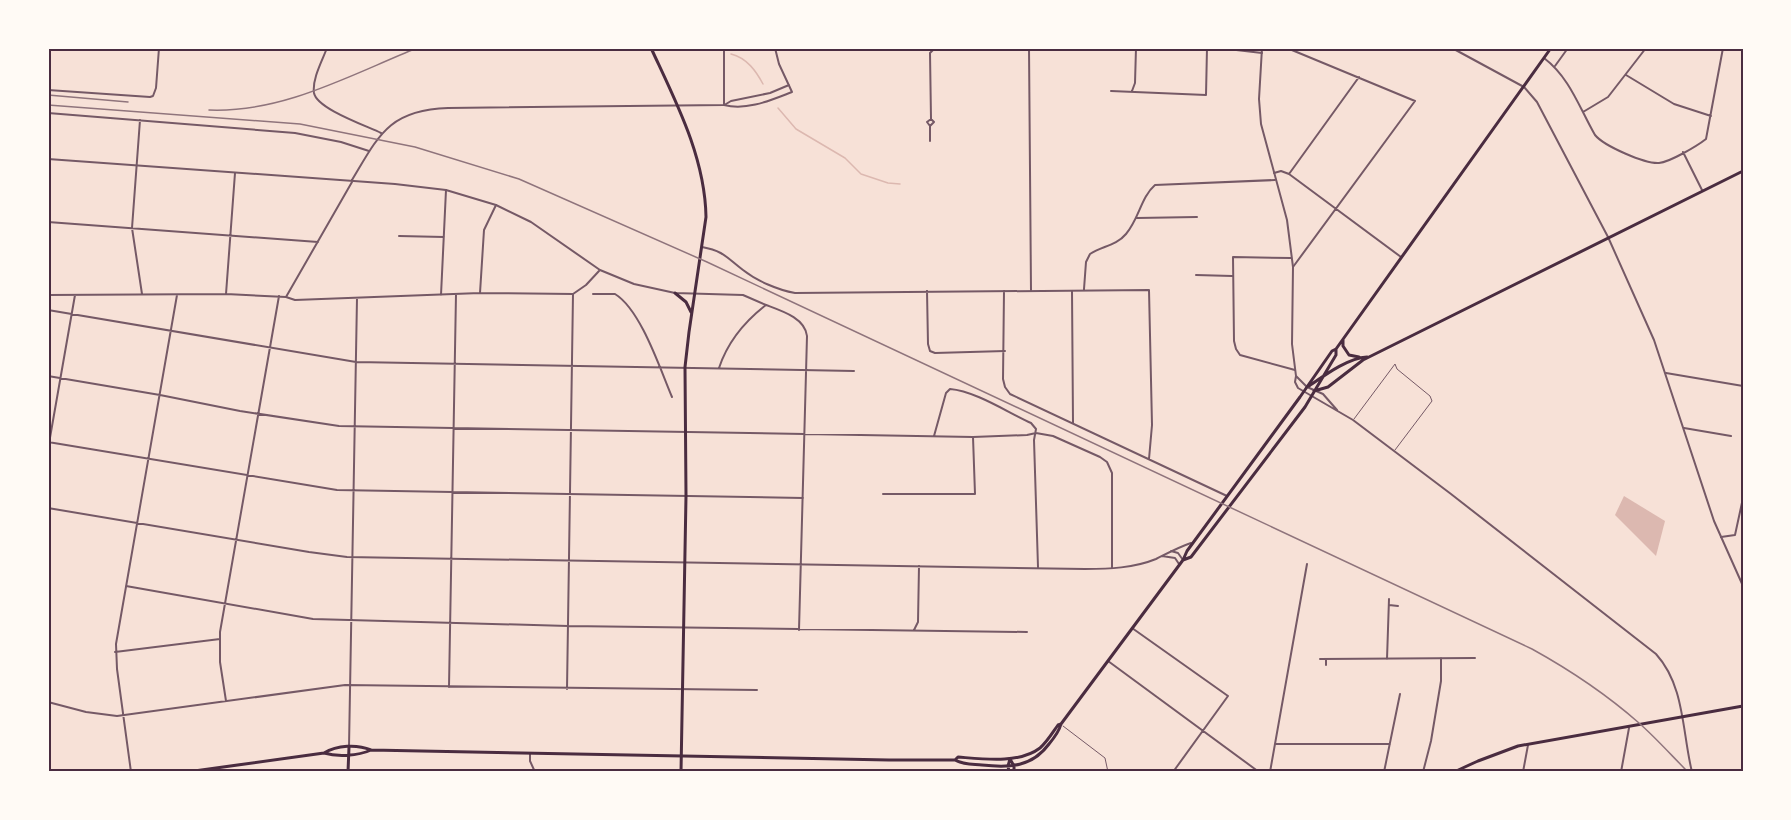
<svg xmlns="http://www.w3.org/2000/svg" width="1791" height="820" font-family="Quicksand,sans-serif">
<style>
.water{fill:#dcb8b0}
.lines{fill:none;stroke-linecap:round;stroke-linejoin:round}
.stream{stroke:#dcb8b0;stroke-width:1.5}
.service{stroke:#755966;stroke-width:1}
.minor{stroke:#755966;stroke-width:2}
.tertiary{stroke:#755966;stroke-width:2}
.secondary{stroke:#4a2c40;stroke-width:3}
.primary{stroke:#4a2c40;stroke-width:3}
.rail{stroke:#8f747c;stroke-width:1.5}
.neatline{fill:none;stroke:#4a2c40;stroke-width:2}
</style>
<rect width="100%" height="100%" fill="#f7e1d7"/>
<path class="water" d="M1624,496L1665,521L1656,556L1615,515Z"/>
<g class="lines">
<path class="stream" d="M731,54C747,58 756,71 763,84
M778,108L796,129L845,158L861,174L888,183L900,184"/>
<path class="service" d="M1354,419L1395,364L1397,369L1430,396L1432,401L1395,450
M1063,726L1105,758L1108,772"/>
<path class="minor" d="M327,48C322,61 312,79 314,93C317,109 367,126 381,133
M1029,48L1031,291
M1219,48L1262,53
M1287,48L1415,101L1293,267
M1544,58C1570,78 1579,107 1595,135C1604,146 1645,164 1659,163C1670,162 1697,146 1706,139L1723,48
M1555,66L1568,48
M1626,75L1674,104L1711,116
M48,90L150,97L153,96L156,88L159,48
M1111,91L1206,95L1207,48
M1132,91L1135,83L1136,48
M726,104L731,101L770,93L789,85
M724,105C747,111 771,100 792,92L779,64L775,48
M1583,112L1608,97L1646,48
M48,113L295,133L341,142L369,151
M931,119L930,53L934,49L1029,50
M140,120L132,228L142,294
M930,141V126L934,122L931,119L927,122L930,126
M1683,152L1702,190
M1274,173L1281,171L1289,174L1401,257
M1289,174L1359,77
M1137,218L1197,217
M48,222L318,242
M399,236L444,237
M702,247C724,251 727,258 743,270C757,281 778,290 795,293L1149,290L1152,425L1149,459
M1291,258L1233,257L1234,341L1236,349L1240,355L1295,370
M1196,275L1232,276
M1084,289L1086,262L1090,254C1102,246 1116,246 1126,234C1139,219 1141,197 1155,185L1275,180
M927,291L928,344L930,351L935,353L1005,351
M1004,291L1003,379L1005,387L1010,394L1227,496
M1072,291L1073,423
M480,293L484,230L496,205
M226,294L235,173
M593,294H615C641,310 660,369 672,397
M48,295L226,294L286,297L295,300L480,293L573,294L586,285L599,271
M441,295L446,190
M286,297L352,182
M48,310L356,362L854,371
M719,368C728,341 744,322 766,305C782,311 805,318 807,336L799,630
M1666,373L1743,386
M48,376L160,395L240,411L339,426L973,437L1027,435L1036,433L1053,436L1100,457L1107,462L1112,473V568
M1684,428L1731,436
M934,436L946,393L950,389C975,391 1007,412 1031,423L1036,429L1034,440L1038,567
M48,442L337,490L803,498
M48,449L75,295
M883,494H975L973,437
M48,508L309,552L347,557L1085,569C1109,569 1134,568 1156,559C1168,553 1179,547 1191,543
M1721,537L1735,535L1743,498
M1171,551L1178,553L1183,560
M1162,556L1175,558L1179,564
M126,586L313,619L568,626L1027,632
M1389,605L1398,606
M1132,628L1228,696L1173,772
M914,630L918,622L919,566
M115,652L220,639
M1320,659L1475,658
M1326,659V665
M1387,659L1389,599
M1108,661L1259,772
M449,687L456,294
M567,689L573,294
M226,701L220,662V632L279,296
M48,702L86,712L117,716L345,685L757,690
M1275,744H1390
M349,747L357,298
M530,753V761L535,772
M131,772L117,669L116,644L177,295
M1270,772L1307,564
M1384,772L1400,694
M1423,772L1431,741L1441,681V658
M1523,772L1528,745
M1621,772L1629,728"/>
<path class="tertiary" d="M1262,48L1259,99L1261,124L1287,220L1293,267L1292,344L1296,376L1295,382L1298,388L1353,420L1451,494L1656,654C1685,686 1682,732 1692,772
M1452,48L1524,87L1537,102L1608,237L1654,340L1714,521L1743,586
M48,159L395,184L446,190L496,205L531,222L600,270L634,284L675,293L743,295L766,305
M352,180C379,135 389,110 448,108L724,105V48
M1296,376L1307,387L1323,394L1337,410"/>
<path class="secondary" d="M278,48H315
M651,48C676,102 705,157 706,217L689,332L685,367L686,496L681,772
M675,293L686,302L691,312
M1454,772L1478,761L1518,746L1743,706"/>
<path class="primary" d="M1343,340V346L1349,355L1359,357
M1309,386C1325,375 1348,358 1367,357
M1314,391L1328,387L1363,360L1743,171
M1183,560L1191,557L1305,407L1336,355V349
M324,753C337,745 357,744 371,750L889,760H955L958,757C983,759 1019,764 1040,748C1047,742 1053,732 1058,725L1061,724L1183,560L1187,551L1300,397L1332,351L1336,349L1551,48
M1010,759L1014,766V772
M955,760C964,765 973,764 982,765C1010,768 1032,767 1049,744C1054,738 1059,732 1061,724
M187,772L324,753C337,757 358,756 371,750
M348,772L349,747
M1009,772L1008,766L1010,759"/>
<path class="rail" d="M48,95L128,102
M48,105L300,124L415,147L519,179L707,262L1532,649C1570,670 1606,694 1639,723C1656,738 1672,756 1688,772
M209,110C283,113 350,75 417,48"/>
</g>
<rect width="1791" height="820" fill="none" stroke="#fffaf5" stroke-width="99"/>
<rect x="50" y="50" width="1692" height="720" class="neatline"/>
</svg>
